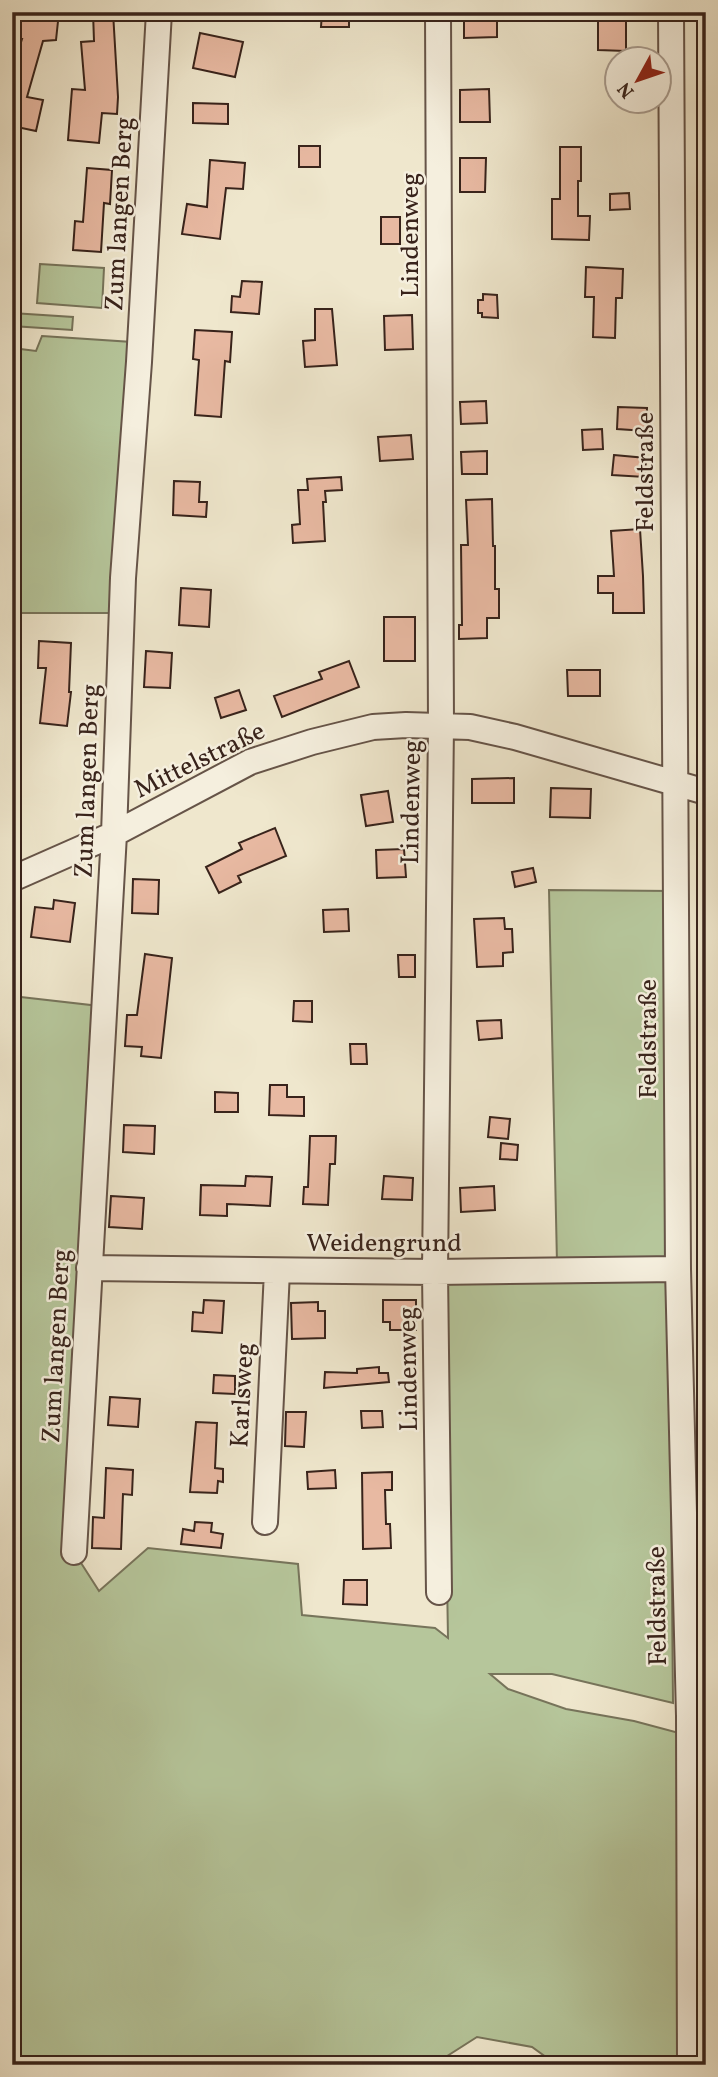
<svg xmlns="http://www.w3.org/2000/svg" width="718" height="2077" font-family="Vollkorn,serif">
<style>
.green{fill:#b6c69b;stroke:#77745b;stroke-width:2}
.building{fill:#e8b9a2;stroke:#38231b;stroke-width:2}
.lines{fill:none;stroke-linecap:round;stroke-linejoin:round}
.minor-casing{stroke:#665448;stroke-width:28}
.minor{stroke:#f5efde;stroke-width:24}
.labels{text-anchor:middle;stroke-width:5;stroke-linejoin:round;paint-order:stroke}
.street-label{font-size:26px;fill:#38231b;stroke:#f5efde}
</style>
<rect width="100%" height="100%" fill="#efe7cd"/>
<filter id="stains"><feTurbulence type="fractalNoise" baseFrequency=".00286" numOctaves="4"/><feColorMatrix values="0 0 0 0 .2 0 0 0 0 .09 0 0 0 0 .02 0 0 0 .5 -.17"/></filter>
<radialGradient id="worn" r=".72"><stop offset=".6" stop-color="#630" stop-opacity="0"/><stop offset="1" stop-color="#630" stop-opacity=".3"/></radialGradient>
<path class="green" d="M40,264L104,268L102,308L37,303Z
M12,313L73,317L72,330L12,326Z
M42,336L132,342L122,613H12V348L36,351Z
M549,890L674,891L669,1264L557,1263Z
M12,996L99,1006L74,1552L99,1591L148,1548L298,1564L302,1615L435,1628L448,1638L442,1278L669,1275L673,1703L552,1674H490L508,1689L566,1709L634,1721L679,1733L684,2065H557L532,2047L477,2037L433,2065H12Z
M700,1815L706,1816V2065H697Z"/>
<path class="building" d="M21,12H59L56,40L43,41L27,97L43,100L36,131L12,126V71L22,39H18Z
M93,12H113L118,97L117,114L102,113L99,143L68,140L72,89L85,90L81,42L94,41Z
M322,12H349V27H321Z
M497,17V37L464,38V18Z
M598,20H626V51L598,50Z
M200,33L243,42L235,77L193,68Z
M489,89L490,122H460V90Z
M193,103L228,104V124L193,123Z
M299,146H320V167H299Z
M560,147H581V181H578V216H590L589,240L552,239V199H560Z
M460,158H486L485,192H460Z
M210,160L245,163L243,189L226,188L220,239L182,234L187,204L207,207Z
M87,168L112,170L110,204L104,203L101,252L73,250L75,221L83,222Z
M629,193L630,209L610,210V194Z
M381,217H400V244H381Z
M586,267L623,269L622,298H616L615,338L593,337L594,297H585Z
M242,281L262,282L259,314L231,312L232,296L240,297Z
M483,294L497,295L498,318L482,317V313H478V300H483Z
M315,309H332L337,365L305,367L303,341L315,340Z
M412,315L413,349L385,350L384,316Z
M195,330L232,332L230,362L225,361L221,417L195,415L199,360L193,359Z
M486,401L487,423L461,424L460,402Z
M618,407L647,408L646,431L617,429Z
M602,429L603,449L583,450L582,430Z
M411,435L413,459L380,461L378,437Z
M487,451V474H462L461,452Z
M614,455L646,458L645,477L612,475Z
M341,477L342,490L325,491L326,502H323L325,541L293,543L292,525L300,524L298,490H308L307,479Z
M174,481L200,482L199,502H207L206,517L173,515Z
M492,499L493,546H495V589H499V618H487V638L459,639V625H462L461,545H468L466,500Z
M640,529L643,576L644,613H613V593H598V576H614L611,531Z
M181,588L211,590L209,627L179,625Z
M384,617H415V661H384Z
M39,641L71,643L69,692H71L67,726L40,723L46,668H38Z
M146,651L172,653L170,688L144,687Z
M349,661L359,687L282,717L274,696L322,679L319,672Z
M567,670H600V696H568Z
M239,690L246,710L221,718L215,698Z
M514,778V803H472V779Z
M551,788L591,789L590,818L550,817Z
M388,791L393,822L366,826L361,795Z
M275,828L286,856L238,876L241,882L219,893L206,867L242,849L239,843Z
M404,849L406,877L377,878L376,850Z
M533,868L536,882L515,887L512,872Z
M133,879L159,880L158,914L132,913Z
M54,900L75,903L70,942L31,937L35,907L53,909Z
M348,909L349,931L324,932L323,910Z
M504,918L505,929H512L513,952L503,953V966L477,967L474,919Z
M145,954L172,958L161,1058L141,1056L142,1047L125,1046L127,1015H137Z
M398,955H415V977H399Z
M294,1001H312V1022L293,1021Z
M501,1020L502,1038L479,1040L477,1021Z
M350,1044H366L367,1064H351Z
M270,1085H287V1097H304V1116L269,1115Z
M215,1092L238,1093V1112H215Z
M490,1117L510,1119L508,1139L488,1137Z
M124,1125L155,1126L154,1154L123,1152Z
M310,1136H336L335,1164H330L328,1205L303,1204L304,1187H308Z
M501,1143L518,1145L517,1160L500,1159Z
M246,1176L272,1177L270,1206L227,1204V1216L200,1215L201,1185L245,1186Z
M384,1176L413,1178L412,1200L382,1199Z
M494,1186L495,1210L461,1212L460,1188Z
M111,1196L144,1198L142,1229L109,1227Z
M204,1300L224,1301L222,1333L192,1331L193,1312L203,1313Z
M383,1300H416V1330H390V1322H383Z
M318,1302V1311H325V1338L292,1339L291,1303Z
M379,1367V1373H388L389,1382L324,1388L325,1372L357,1373V1369Z
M214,1375L235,1376V1394L213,1393Z
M110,1397L140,1399L138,1427L108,1425Z
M361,1411H382L383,1427L362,1428Z
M286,1412H306L304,1447L285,1446Z
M196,1422L217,1423L215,1468L223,1469V1482L218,1481L217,1493L190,1492Z
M106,1468L133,1470L132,1495L123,1494L121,1549L92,1548L93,1517L104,1518Z
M335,1470L336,1488L308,1489L307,1472Z
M392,1472V1490H385L386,1524H390L391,1548L363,1549L362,1473Z
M195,1522L212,1523L211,1532L223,1534L221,1548L181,1544L183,1529L194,1531Z
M344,1580H367V1605L343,1604Z"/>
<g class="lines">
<defs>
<path id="minor" d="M438,12L441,725L435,1272L439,1592
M671,12L678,1269L689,1716L690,2065
M12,879L114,834L250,762L312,742L373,727L406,725L470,727L515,737L706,792
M89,1268L435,1272L678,1269
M265,1522L277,1271
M74,1552L114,834L123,578L139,362L159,12"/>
</defs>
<use href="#minor" class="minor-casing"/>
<use href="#minor" class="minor"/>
</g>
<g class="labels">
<g class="street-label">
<text transform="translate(118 214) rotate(-87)" y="9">Zum langen Berg</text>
<text transform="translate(409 235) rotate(-90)" y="9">Lindenweg</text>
<text transform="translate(644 472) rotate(-90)" y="9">Feldstraße</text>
<text transform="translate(199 759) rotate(-26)" y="9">Mittelstraße</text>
<text transform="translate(86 781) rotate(-88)" y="9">Zum langen Berg</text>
<text transform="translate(410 802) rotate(-89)" y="9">Lindenweg</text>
<text transform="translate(647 1039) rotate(-90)" y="9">Feldstraße</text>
<text x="384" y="1251">Weidengrund</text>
<text transform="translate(55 1346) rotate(-87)" y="9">Zum langen Berg</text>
<text transform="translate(407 1369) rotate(-91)" y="9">Lindenweg</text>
<text transform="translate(241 1395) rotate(-87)" y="9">Karlsweg</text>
<text transform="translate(656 1606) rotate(-91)" y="9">Feldstraße</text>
</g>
</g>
<rect width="718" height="2077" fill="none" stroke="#efe7cd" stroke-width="42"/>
<rect x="14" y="14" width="690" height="2049" fill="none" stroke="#38231b" stroke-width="3.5"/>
<rect x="21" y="21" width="676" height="2035" fill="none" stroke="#38231b" stroke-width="2"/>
<g transform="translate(638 80) rotate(230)"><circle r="33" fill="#f5efde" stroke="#a99d90" stroke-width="2"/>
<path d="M0-5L12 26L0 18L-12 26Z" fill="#8f2418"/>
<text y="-10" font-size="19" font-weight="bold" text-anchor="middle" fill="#38231b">N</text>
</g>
<rect width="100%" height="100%" filter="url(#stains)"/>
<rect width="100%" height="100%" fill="url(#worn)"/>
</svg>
